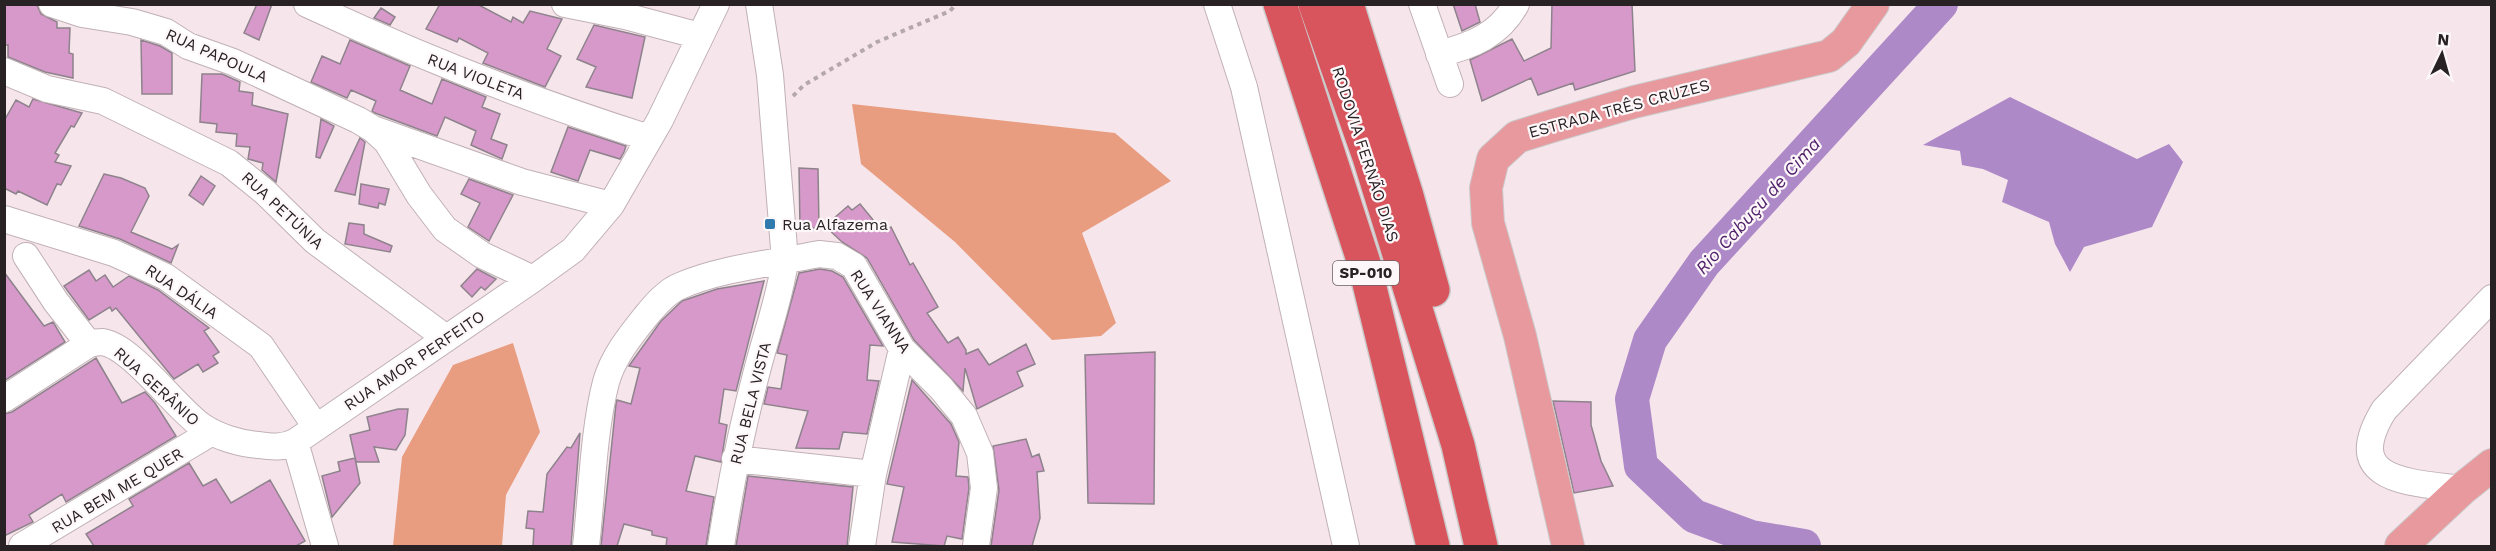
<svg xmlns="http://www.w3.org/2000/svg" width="2496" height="551" font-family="'Work Sans',sans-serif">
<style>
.forest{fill:#e89d81}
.water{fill:#ae89c7}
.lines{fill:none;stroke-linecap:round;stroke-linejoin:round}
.river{stroke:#ae89c7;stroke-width:34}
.building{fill:#d699ca;stroke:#8e838c;stroke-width:1.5}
.minor-casing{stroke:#c1b1b6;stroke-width:28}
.major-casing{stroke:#cbcaca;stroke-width:34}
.highway-casing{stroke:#cbcaca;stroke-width:36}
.path{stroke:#b5a8ac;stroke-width:4;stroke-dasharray:4.5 4.5;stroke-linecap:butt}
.minor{stroke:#fff;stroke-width:26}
.major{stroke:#e8999e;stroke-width:32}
.highway{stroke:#d9555e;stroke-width:33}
.poi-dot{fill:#317aae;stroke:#fdf7f9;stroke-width:2}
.labels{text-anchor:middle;stroke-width:4.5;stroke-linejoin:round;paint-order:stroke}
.shield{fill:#fdf7f9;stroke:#686264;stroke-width:1.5}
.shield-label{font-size:15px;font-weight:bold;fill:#282224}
.street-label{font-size:16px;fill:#282224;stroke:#fdf7f9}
.poi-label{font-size:16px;fill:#282224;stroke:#fdf7f9;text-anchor:start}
.water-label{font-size:18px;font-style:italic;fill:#50206b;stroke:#fdf7f9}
</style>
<rect width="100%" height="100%" fill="#f6e6eb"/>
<path class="forest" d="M852,104L1115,133L1171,181L1082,233L1116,323L1101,336L1052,340L955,242L861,164Z
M513,343L540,432L506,495L502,546H393L402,457L453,365Z"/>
<path class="water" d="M2010,97L2137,159L2169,144L2183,162L2152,227L2084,247L2070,272L2055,244L2049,222L2002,202L2008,180L1983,169L1962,165L1960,151L1923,145Z"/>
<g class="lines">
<path class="river" d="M1804,546L1751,537L1694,516L1641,466L1632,399L1650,340L1704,263L1941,4"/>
</g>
<path class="building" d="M4,4L37,5L41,14L57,22V28H70L69,53L73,54V78L45,72L8,57V45H4Z
M257,4H272L259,40L244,33Z
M440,4H477L511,22L513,17L523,23L530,11L562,19L547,49L561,56L545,87L483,63L488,53L459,38L457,42L426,29Z
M1453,4H1475L1480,22L1462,31Z
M1552,4H1632L1635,71L1575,90L1573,83L1538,95L1531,78L1482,101L1470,60L1512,39L1524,61L1551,48Z
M381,8L395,17L390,25L374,18Z
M594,25L645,37L632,98L586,87L596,67L577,59Z
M141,40L160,46L172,53V94H142Z
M350,40L410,66L400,90L432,104L442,79L486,97L482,107L500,114L491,139L507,145L502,159L471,145L476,131L445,117L437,136L375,113L372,111L376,101L351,90L347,98L311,82L322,56L340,64Z
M202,74H222L240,82L239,91L253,93L252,105L288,114L276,182L262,170L263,163L248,159L250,147L236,146L237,134L216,132L217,124L200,122Z
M33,99L82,113L74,127L71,126L55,153L59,155L55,162L71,166L61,185L57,184L47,205L18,191L16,194L4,188V121L16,100L29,107Z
M321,119L334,126L320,158L316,157Z
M568,127L626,146L624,152L620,159L590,150L578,181L551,172Z
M360,138L365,142L355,195L335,191Z
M799,168L818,169L819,228H800Z
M104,174L121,178L145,188L149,196L131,232L172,249L178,245L171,263L120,239L79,226Z
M201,176L215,186L203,205L189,195Z
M469,179L513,195L489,241L468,227L480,203L461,194Z
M361,184L389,189L385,205L379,203L378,208L359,204Z
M860,204L883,232L891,227L910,265L913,263L938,307L927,313L948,343L958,337L966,350V354L978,349L989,365L1026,344L1035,364L1017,372L1023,386L977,409L965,368L963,391L914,340L867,258L842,242L825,226L848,206L852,210Z
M349,223L364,225V234L392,246L390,252L345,244Z
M477,269L496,279L485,290L481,287L472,297L461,286Z
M820,269L832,271L843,277L883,346L870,345L867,380L879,381L867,434L843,432L839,449L796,448L808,411L764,404L768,387L781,389L787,355L777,353L799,273Z
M89,270L96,281L105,275L113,287L129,276L158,290L209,328L204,331L219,352L213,356L218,363L203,372L198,364L174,379L116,308L112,311L110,307L89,320L64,286Z
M4,272L44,326L53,322L65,342L4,381Z
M764,281L736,391L724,389L719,423L727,425L721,462L695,456L686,491L714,497L706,546H666L667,538L652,535V531L624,524L617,546H601L616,404L617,400L631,404L640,368L629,366L631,363L661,321L682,301L717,289Z
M1155,352L1154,504L1088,503L1085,355Z
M96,358L122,403L145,392L155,403L176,436L66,502L62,494L29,515L33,522L4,536V414L12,412Z
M912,380L951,424L959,442L956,476L968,477L969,488L962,539L947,536L944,546L892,542L904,487L887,484Z
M1553,401L1591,402V425L1601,461L1613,486L1574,493Z
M398,409H408L405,435L396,450L374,447L379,462H356L350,435L370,430L367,417Z
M580,433L571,546H533L534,529L526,528L528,511L543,512L547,474L567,447L571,448Z
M1026,439L1032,457L1039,454L1044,471L1037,472L1040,518L1032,546H991L999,490L993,446Z
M355,458L360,483L332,517L322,476L340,471L338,462Z
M189,463L203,486L216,479L231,503L270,480L305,541L296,546H94L86,534L133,506L129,499Z
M748,476L853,487L847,546H736Z"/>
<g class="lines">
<defs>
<path id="minor" d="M52,4L82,14L132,22L166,32L188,46L233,62L358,120L373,129L522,182L611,205
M307,4C418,56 532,101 649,138
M565,4L625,16L700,36
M1217,4L1244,87L1346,546
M1422,4L1450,84
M1439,54C1471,46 1500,35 1516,4
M4,71L47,89L103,101L229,163L265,192L315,241L446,338
M373,129L387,142L419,195L445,229L482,255L533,279L573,250L611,205L660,120L716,4
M4,219L114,253L166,277L261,346L316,427
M26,256L56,302L89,344C93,343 98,342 102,342C131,345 177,410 203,427C218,437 241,444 259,445C272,447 283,448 295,442L533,279
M4,399L89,344
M295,442L325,546
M735,459L873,474
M2462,489C2409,482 2340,482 2384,410L2492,298
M22,546L212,432
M586,546C592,495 593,432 606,382C613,357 630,336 646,316C655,305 667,291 680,286C721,268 775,263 819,254L837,256L854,266L902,349L941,388L964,416L980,453L984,488L976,546
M721,546C730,486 742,427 758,367C767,332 780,297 785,261L770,75L759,4
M862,546L873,474L902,349"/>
<path id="major" d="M1568,546L1520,336L1488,223L1486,188L1493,159L1517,137L1552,126L1634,102L1829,56L1846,42L1873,4
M2401,546L2462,489L2492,465"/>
<path id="highway" d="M1280,4L1364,263L1433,546
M1315,4L1369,157L1458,445L1481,546
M1347,4L1407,196L1433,290"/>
</defs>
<use href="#minor" class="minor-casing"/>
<use href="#major" class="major-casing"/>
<use href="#highway" class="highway-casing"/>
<path class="path" d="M793,96L804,85L877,42L950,11L956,4"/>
<use href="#minor" class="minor"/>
<use href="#major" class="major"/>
<use href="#highway" class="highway"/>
</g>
<rect class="poi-dot" x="764" y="218" width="12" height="12" rx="3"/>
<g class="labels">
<rect class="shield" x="1333" y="261" width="66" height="24" rx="4.5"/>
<g class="shield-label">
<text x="1366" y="278">SP-010</text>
</g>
<g class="street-label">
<text transform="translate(217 55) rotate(24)" y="6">RUA PAPOULA</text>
<text transform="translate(476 76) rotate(21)" y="6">RUA VIOLETA</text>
<text transform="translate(1619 108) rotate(-15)" y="6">ESTRADA TRÊS CRUZES</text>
<text transform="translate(1366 154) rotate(72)" y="6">RODOVIA FERNÃO DIAS</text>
<text transform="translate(283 210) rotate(43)" y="6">RUA PETÚNIA</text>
<text transform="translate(182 291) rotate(34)" y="6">RUA DÁLIA</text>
<text transform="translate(881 311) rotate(57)" y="6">RUA VIANNA</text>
<text transform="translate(414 360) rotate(-34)" y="6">RUA AMOR PERFEITO</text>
<text transform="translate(157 386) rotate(42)" y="6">RUA GERÂNIO</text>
<text transform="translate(750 403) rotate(-76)" y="6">RUA BELA VISTA</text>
<text transform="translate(117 490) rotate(-31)" y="6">RUA BEM ME QUER</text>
</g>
<g class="poi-label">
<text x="782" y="230">Rua Alfazema</text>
</g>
<g class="water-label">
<text transform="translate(1758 206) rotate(-48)" y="6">Rio Cabuçu de Cima</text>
</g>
</g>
<rect width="2496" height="551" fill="none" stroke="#282224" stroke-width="12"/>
<g transform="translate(2442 54) rotate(5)" stroke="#fdf7f9" stroke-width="4.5" paint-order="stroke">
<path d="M0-4.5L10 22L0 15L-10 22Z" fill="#282224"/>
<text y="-9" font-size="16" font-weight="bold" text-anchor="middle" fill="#282224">N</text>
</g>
</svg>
